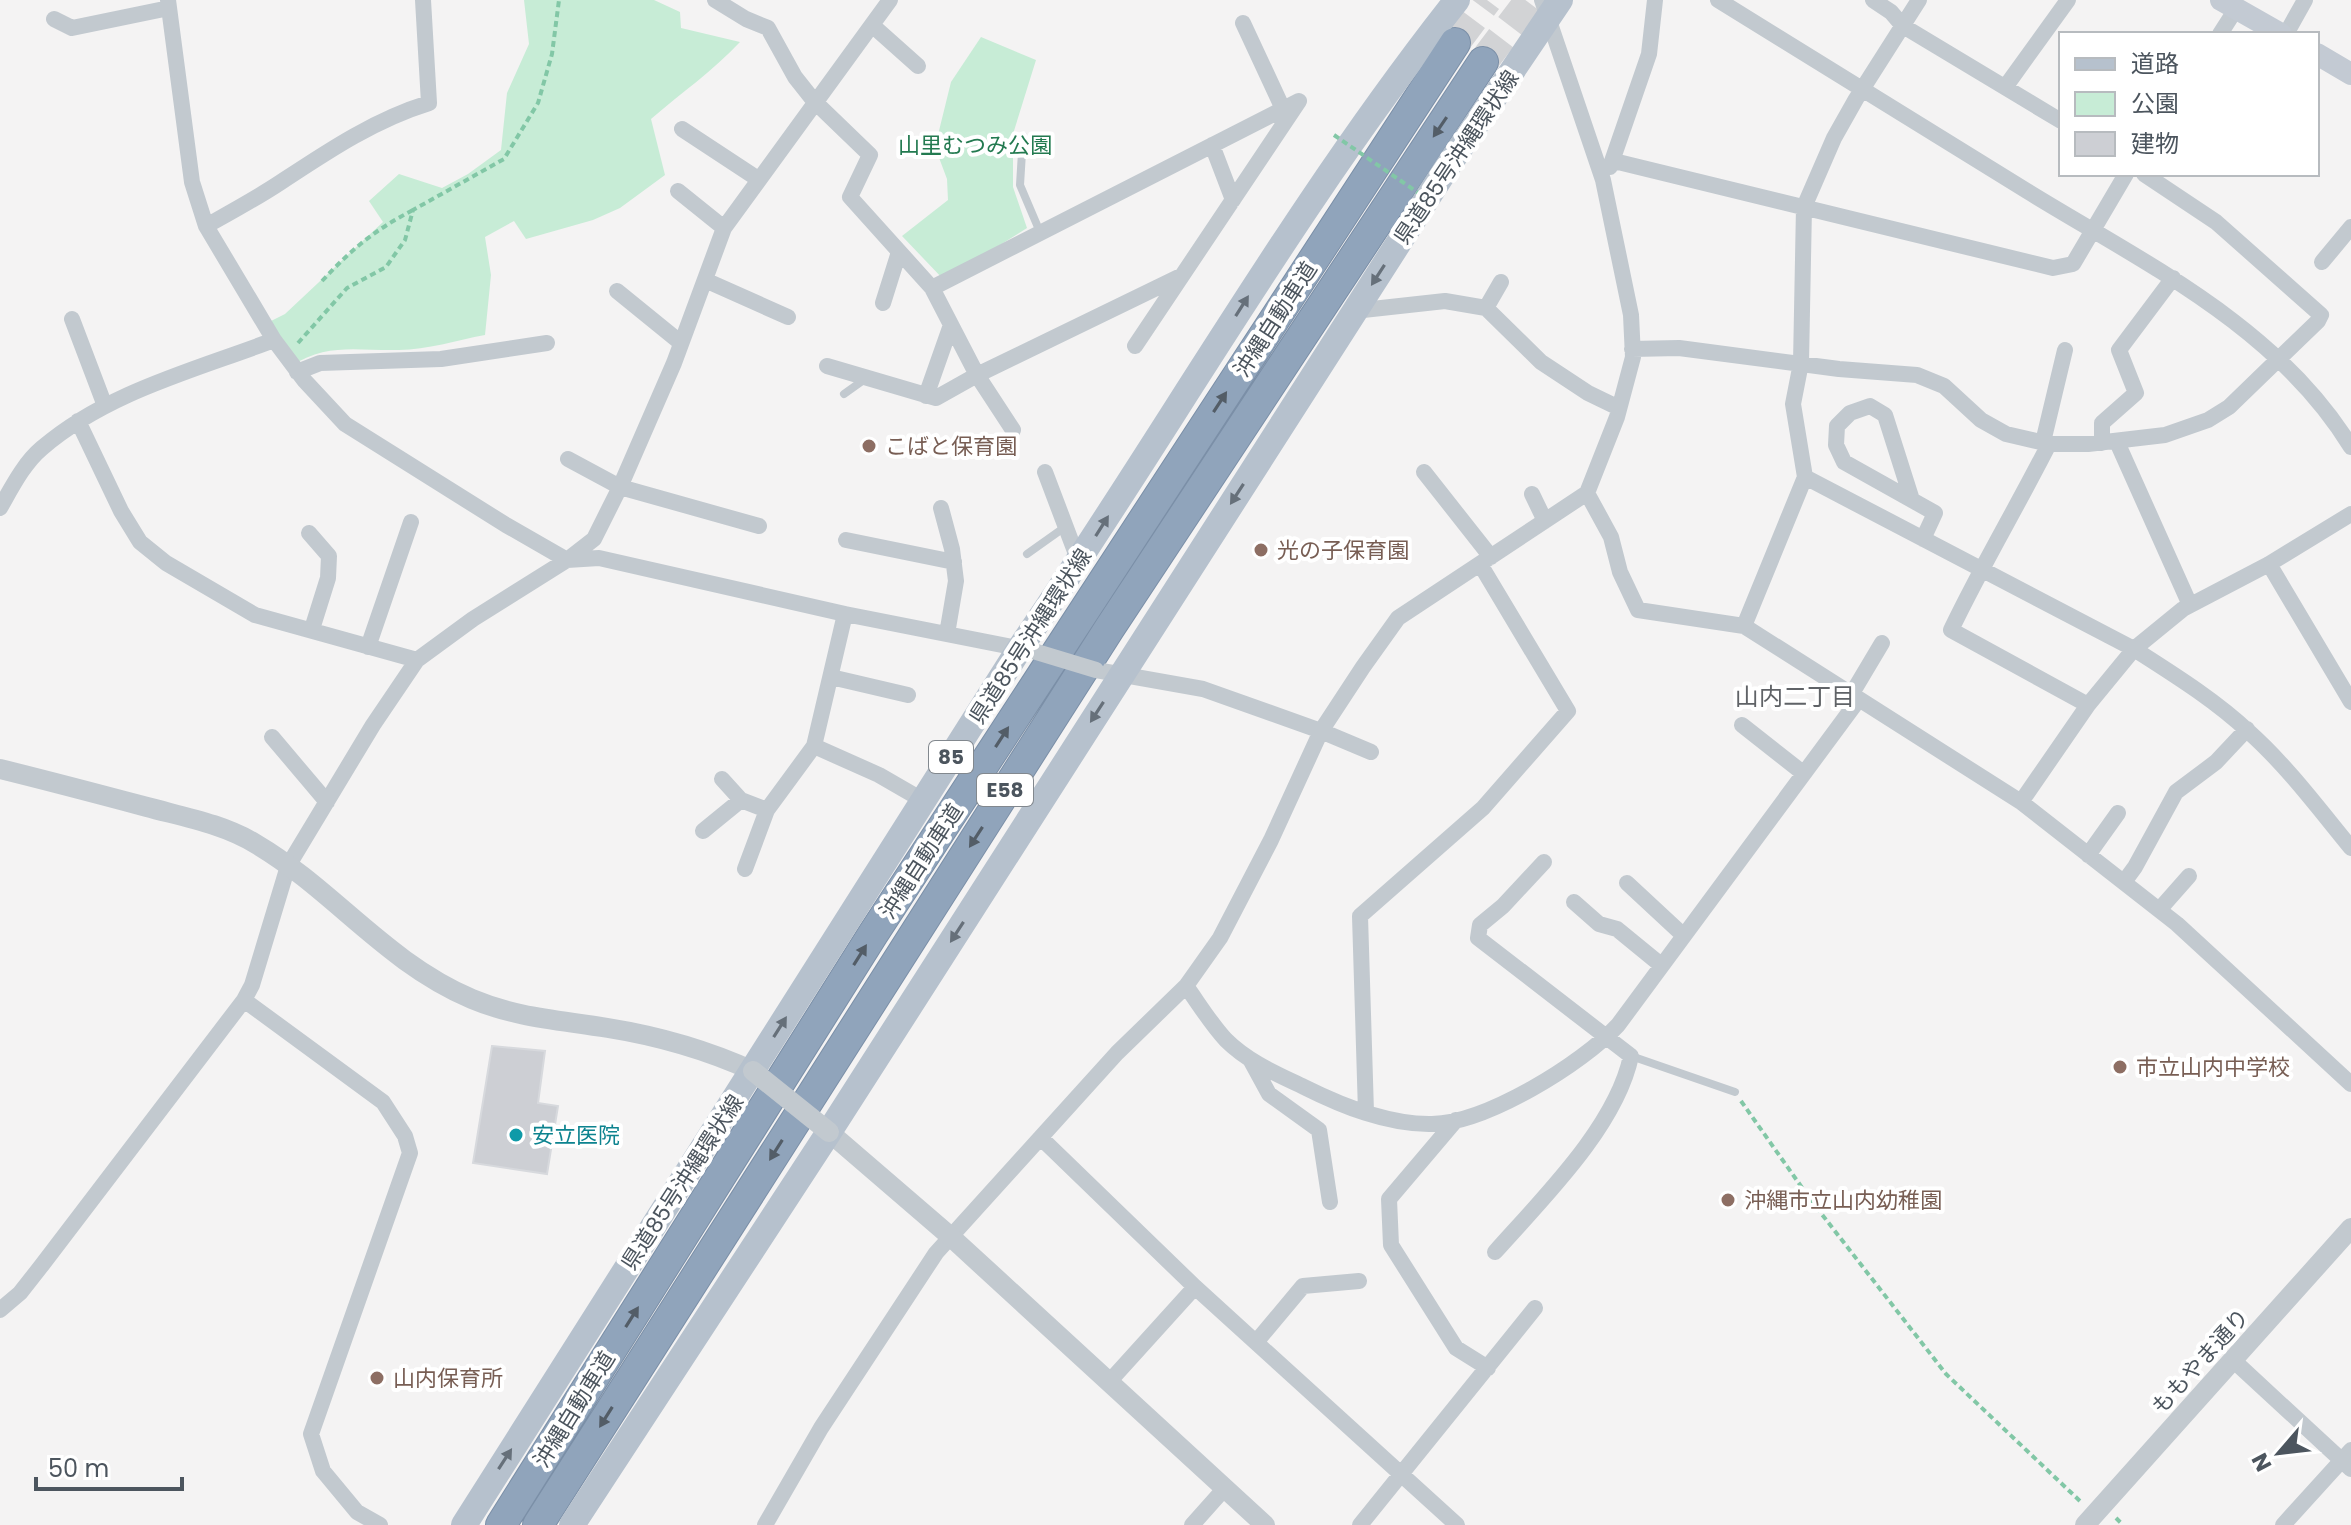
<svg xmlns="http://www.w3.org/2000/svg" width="2351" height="1525" font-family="Poppins,'Noto Sans JP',sans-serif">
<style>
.green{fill:#c7ecd6}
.building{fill:#cdcfd4;stroke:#d7d9dd;stroke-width:2}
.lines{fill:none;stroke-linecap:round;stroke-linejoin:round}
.motorway-tunnel{stroke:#d2d3d5;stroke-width:30;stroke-dasharray:30 15;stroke-linecap:butt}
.motorway-casing{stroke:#7b8fa7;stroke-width:32}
.path{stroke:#82c7a6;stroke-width:4;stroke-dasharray:6 4;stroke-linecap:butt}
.service{stroke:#c2c9cf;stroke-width:8}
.minor{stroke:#c2c9cf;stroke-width:16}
.tertiary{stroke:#c2c9cf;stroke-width:20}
.secondary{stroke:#c3cad3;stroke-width:22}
.primary{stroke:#b6c1cd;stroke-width:26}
.motorway{stroke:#90a4bb;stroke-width:30}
.path-bridge{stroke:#82c7a6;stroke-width:4;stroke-dasharray:6 4;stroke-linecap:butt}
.minor-bridge{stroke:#c2c9cf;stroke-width:16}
.tertiary-bridge{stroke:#c2c9cf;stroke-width:20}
.oneway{fill:#535d67}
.oneway2{fill:#66707a}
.education-dot{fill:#8d6e63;stroke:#fff;stroke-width:3}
.culture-dot{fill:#0f9aa8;stroke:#fff;stroke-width:3}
.labels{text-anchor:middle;stroke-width:8;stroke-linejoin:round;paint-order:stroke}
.shield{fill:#fff;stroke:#82888e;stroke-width:2}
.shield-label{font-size:20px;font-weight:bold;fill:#4c555e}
.park-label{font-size:22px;fill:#237a50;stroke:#fff}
.street-label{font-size:22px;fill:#4c555e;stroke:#fff}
.education-label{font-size:22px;fill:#785e54;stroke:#fff;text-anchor:start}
.culture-label{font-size:22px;fill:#0d838f;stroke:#fff;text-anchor:start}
.neighbourhood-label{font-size:24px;fill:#606367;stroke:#fff}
</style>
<rect width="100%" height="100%" fill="#f4f3f3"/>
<path class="green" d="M524,0H654L680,12L681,28L740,42C713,71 681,93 651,119L665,175L620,208L593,220L526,239L514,221L485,237L491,275L485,335C457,340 427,350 399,350C358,351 328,342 291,366L265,324L285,314L383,222L369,201L399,174L442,188L468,174L501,150L507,93L529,44Z
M981,37L1036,60L1013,134V187L1027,228L944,280L902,236L948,200L947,179L935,147L951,82Z"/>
<path class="building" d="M492,1046L545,1051L538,1103L558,1106L547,1174L473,1163Z"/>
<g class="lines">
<path class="motorway-tunnel" d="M1455,43L1487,0
M1483,62L1530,0"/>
<defs>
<path id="motorway" d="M501,1525L873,934L1455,43
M538,1525L1109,629L1483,62"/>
</defs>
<use href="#motorway" class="motorway-casing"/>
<path class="path" d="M322,281C352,249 373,231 413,210
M298,343L347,288L386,267L405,240L413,210L504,159L538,103L552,54L559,0
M1741,1101L1810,1199L1946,1374L2081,1502
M2116,1518L2123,1525"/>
<path class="service" d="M1023,136L1020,185L1040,232
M844,394L865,379
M1027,554L1065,527
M1631,1056L1735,1092"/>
<path class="minor" d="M168,0L192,182L206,226L274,340L304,380L345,424L506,525L567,560L599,558L845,614L1028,650
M715,0L746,19L768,28L795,77L814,101L870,155L850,197L932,288L977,375L1013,430
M1718,0C1821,64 1924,128 2027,191C2144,263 2277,326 2351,447
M1873,0L1891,12L1903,26L2061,121
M54,19L72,28L169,8
M1243,23L1283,109
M872,25L918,66
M2220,34L2236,9
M2286,34L2305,0
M2006,86L2068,0
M682,129L758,179
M1212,145L1233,200
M1614,161L2053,268L2073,264L2126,174
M1610,167L1649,54L1655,0
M678,191L724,228
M206,226C231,212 257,198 281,182C328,151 374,120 429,103L423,0
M2322,262L2351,227
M705,280L788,317
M932,288L1299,101L1135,346
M617,291L681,343
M883,303L899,252
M1486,308L1501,282
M1354,311L1445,301L1486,308L1541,362L1588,393L1619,408
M72,319L105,406
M1632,349L1679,348L1839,369L1917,375L1944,386L1981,420L2006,434L2049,444H2088L2165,435L2208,420L2229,407L2318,321L2321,315L2216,222L2144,174
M827,366L936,398L977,375L1181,276
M297,372L320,363L441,359L547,343
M926,396L951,325
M78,421L121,511L140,542L166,563L255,615L417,660
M2043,442L2065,350
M2117,442L2190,605
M2102,443V423L2136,393L2119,350L2173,278
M2049,444C2017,507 1981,567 1951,630L2088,705
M568,459L620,487L759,526
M1045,472L1079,562
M1424,472L1491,557
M1805,477L1793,404L1801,363L1804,207L1834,138L1856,99L1919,0
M1587,493L1611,537L1620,572L1638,610L1744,626L2021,802L2177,924L2351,1084
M1532,494L1545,521
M1912,500L1885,415L1870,406L1850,413L1837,426L1836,445L1844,462L1935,513L1923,539
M0,508C12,487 24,463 42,448C107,392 195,370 274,340
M941,508L952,549L956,581L947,634
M309,533L329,556L328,578L312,629
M846,540L954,562
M2269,564L2351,702
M1744,626L1805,477L2134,649C2173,674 2215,700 2249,732C2287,766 2319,809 2351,848
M368,647L411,522
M1096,670L1203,689L1321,731L1371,752
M831,677L908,695
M1851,695L1882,643
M1742,725L1803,773
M272,737L327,802
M814,746L879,775L924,801
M722,779L741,800
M2021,802L2088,705L2134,649L2183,609L2269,564L2351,514
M703,831L741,800L767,810
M2088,855L2118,813
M745,869L767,810L814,746L845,614
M2124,882L2135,867L2176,792L2216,762L2247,729
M1627,883L1683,935
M1574,902L1599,924L1617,929L1661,965
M2159,910L2189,876
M1186,986C1199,1004 1211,1024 1226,1040C1248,1062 1277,1074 1304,1087C1342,1106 1388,1125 1432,1124C1486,1123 1582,1064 1618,1025L1859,699
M244,1000L383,1102L405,1136L410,1153L311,1434L323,1471L357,1512L380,1525
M1251,1061L1269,1094L1319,1130L1330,1202
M1366,1112L1360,916L1483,808L1568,711L1480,564
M1456,1120L1389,1199L1391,1245L1456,1348L1488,1368
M1041,1138L1195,1287L1457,1525
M1495,1252C1542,1199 1616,1127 1631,1056L1478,938L1480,925L1503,906L1544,862
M0,1310L20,1293L42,1265L244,1000L252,985L288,866L373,725L417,660L473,619L567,560L594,539L620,487L674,363L724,228L890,0
M1257,1341L1303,1286L1359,1281
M2233,1360L2351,1469
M1109,1382L1195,1287
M765,1525L821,1428L936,1253L1117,1053L1186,986L1220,938L1271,840L1321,731L1363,667L1398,618L1587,493L1617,417L1633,357L1631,315L1603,180L1542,0
M1192,1525L1225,1488
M1360,1525L1535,1308
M2283,1525L2351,1450"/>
<path class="tertiary" d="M0,769C49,781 98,794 147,807C184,817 223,824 256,844C334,890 385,962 472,999C517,1018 561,1020 608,1028C658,1036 707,1050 753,1071
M829,1132L951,1237L1265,1525
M2085,1525L2351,1228"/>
<path class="secondary" d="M2221,0L2281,34
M2317,54L2351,74"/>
<path class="primary" d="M464,1525L1020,648C1167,433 1295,205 1457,0
M572,1525L829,1132L1446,169L1560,0"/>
<use href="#motorway" class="motorway"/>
<path class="path-bridge" d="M1334,135L1436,205"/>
<path class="minor-bridge" d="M1030,650L1096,670"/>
<path class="tertiary-bridge" d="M753,1071L829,1132"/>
</g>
<defs><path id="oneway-solid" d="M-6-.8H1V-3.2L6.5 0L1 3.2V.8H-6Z" transform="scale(2)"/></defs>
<g class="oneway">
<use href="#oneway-solid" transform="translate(1440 127) rotate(124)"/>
<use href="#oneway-solid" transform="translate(1220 402) rotate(-57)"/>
<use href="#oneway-solid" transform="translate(1002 737) rotate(-57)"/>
<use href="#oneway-solid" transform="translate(976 837) rotate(123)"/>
<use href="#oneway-solid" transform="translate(860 955) rotate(-58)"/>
<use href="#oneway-solid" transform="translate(776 1150) rotate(122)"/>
<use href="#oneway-solid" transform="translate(632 1317) rotate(-58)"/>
<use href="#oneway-solid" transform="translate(606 1417) rotate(122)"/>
</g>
<g class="oneway2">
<use href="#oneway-solid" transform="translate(1378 275) rotate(123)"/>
<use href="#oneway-solid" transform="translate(1242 306) rotate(-58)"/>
<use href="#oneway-solid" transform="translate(1237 494) rotate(123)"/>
<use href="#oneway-solid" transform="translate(1102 526) rotate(-58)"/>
<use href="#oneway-solid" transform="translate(1097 712) rotate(123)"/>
<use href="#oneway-solid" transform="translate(957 932) rotate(123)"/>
<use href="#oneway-solid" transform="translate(780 1027) rotate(-58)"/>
<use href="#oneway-solid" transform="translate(505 1459) rotate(-57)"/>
</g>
<g class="education-dot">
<circle cx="869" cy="446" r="8"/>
<circle cx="1261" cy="550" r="8"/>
<circle cx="2120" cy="1067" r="8"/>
<circle cx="1728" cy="1200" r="8"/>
<circle cx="377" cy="1378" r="8"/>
</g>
<circle class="culture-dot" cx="516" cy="1135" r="8"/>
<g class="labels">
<g class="shield">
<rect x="929" y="741" width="44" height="32" rx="6"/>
<rect x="977" y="774" width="56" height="32" rx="6"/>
</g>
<g class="shield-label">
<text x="951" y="764">85</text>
<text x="1005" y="797">E58</text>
</g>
<g class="park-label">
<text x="975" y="153">山里むつみ公園</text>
</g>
<g class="street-label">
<text transform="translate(1456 157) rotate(-56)" y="8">県道85号沖縄環状線</text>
<text transform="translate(1275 319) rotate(-57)" y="8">沖縄自動車道</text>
<text transform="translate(1030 636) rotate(-57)" y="8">県道85号沖縄環状線</text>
<text transform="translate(921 861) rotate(-57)" y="8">沖縄自動車道</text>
<text transform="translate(682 1182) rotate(-57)" y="8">県道85号沖縄環状線</text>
<text transform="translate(2200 1361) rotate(-48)" y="8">ももやま通り</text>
<text transform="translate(574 1409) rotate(-58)" y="8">沖縄自動車道</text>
</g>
<g class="education-label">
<text x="885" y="454">こばと保育園</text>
<text x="1277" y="558">光の子保育園</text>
<text x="2136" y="1075">市立山内中学校</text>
<text x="1744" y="1208">沖縄市立山内幼稚園</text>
<text x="393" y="1386">山内保育所</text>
</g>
<g class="culture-label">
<text x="532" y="1143">安立医院</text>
</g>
<g class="neighbourhood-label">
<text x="1795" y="705">山内二丁目</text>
</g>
</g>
<rect x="2059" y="32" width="260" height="144" fill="#ffffff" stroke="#b7bbbf" stroke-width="2"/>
<rect x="2075" y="58" width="40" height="12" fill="#b6c1cd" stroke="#b7bbbf" stroke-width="2"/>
<text x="2131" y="72" font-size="24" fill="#4c555e">道路</text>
<rect x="2075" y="92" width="40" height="24" fill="#c7ecd6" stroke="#b7bbbf" stroke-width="2"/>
<text x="2131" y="112" font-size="24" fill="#4c555e">公園</text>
<rect x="2075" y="132" width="40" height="24" fill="#cdcfd4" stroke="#b7bbbf" stroke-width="2"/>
<text x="2131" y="152" font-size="24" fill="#4c555e">建物</text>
<g transform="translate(2279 1453) rotate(242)" stroke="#ffffff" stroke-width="6" paint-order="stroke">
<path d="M0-6L14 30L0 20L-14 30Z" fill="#4c555e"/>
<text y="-12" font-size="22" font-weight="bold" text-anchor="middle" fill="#4c555e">N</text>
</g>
<path d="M36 1477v12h146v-12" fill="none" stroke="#4c555e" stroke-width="4"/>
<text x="48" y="1477" font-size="24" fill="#4c555e" stroke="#ffffff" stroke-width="6" paint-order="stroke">50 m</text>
</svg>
